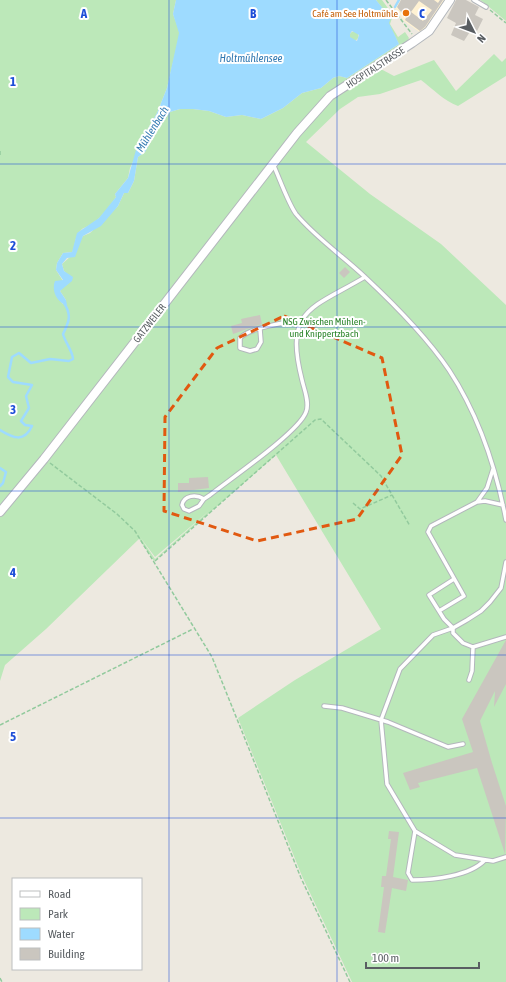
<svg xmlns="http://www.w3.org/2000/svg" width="506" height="982" font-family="'Asap Condensed',sans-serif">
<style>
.commercial{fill:#fff2d3}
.green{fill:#bce8b9;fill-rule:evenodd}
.water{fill:#9edbff;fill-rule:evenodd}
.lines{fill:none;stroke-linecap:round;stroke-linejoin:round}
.stream{stroke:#9edbff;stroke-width:2.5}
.building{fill:#cac6bf;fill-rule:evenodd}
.service-casing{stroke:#b3b7bc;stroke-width:5.5}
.tertiary-casing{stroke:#b3b7bc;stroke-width:10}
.path{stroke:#92ca9d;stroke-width:1.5;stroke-dasharray:4 2;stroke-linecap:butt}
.service{stroke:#fff;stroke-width:3.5}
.tertiary{stroke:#fff;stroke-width:8}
.marked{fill:none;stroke:#e15910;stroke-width:3;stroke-dasharray:8 5;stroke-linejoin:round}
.grid{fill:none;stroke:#1d4ed8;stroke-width:1;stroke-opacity:0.55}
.food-dot{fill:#e8710a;stroke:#fff;stroke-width:1.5}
.labels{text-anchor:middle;stroke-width:4;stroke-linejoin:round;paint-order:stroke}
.food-label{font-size:10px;fill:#c56008;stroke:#fff;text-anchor:end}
.street-label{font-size:10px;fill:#595e62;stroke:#fff}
.park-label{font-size:10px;fill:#2e862d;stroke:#fff}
.water-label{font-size:11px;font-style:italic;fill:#3078b1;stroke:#fff}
.grid-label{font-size:13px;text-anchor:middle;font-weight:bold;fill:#1d4ed8;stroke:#fff;stroke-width:4;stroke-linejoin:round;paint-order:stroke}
</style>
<rect width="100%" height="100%" fill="#ede9e0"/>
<path class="commercial" d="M401,0H447L428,27L421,33L404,21L395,8Z"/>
<path class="green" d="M0,0H176L173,14L180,33L167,88L157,113L130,168L128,178L115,194L116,197C109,207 103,216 93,223C89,226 85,227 82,229C73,238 76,246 72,252L63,253L57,263L56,270L63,281H58L54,288L57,297L63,304L66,300L60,291L68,275L64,271L62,264L71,256L83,236L90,233L118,206L124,193H128L134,181L138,157L145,152L150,138L170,112L180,109H193L209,111L226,117L242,115L261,119L283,108L302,93L321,88L333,78L339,76L347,78L399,44L388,23L390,18L376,0H382L393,15L390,24L398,37L405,32L409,38L407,42L352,86L379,68L394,76L434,60L456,91L494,54L502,62L506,58V76L458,106C444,101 433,89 421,80L380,94L358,97L340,109L306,142L370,194L441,244L506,305V982H352L302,876L238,718L295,680L381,629L276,455L154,561L139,539L46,629L5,665L0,681V512L140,332L0,507ZM210,510L155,559L140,537L155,557Z
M480,0H506V21L483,2Z
M349.5 36a4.5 4.5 0 1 1 9 0a4.5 4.5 0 1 1-9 0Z"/>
<path class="water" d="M176,0H376L386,12L388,10L392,15L389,23L399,44L347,78L339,76L333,78L321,88L302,93L283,108L261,119L242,115L226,117L209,111L193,109H180L170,112L150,138L148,147L145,152L138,157L134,181L128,193H124L118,206L101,226L83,236L75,257L67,258L62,264L64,271L73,277L72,281L60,291L66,300L67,305C57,303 51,290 55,281L63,280L56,270L57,263L63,253L72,252L77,233L99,218L116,197L115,194L128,178L136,150L157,113L167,88L179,33L173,14ZM352,31L359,35L357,41L350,37V34Z"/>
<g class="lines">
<path class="stream" d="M395,7L399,0
M0,430C13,438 24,443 32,426L25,425L21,421L29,408L26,396L32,385L13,382L8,377L12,357L19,353L31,363L50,359L69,361L73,359C73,352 65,342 63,334C69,322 72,315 64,303
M0,468L6,472L3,483L0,486"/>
</g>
<path class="building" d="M401,0H434L438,3L440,0H443L425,27L420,31L405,20L406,18L397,7ZM419,1L432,10L423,21L411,12Z
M456,0H466L479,7L475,15L483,19L477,31L473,27L464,41L451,35L456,23L447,18Z
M345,267L350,272L344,278L339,273Z
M260,315L262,324L233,334L231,326L242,323L241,319Z
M208,477L209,488L178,492V483H189V478Z
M506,640V684L494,707L495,691L480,721L492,763L506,806L505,854L477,768L418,783L420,787L410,790L403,773L473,752L462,719Z
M389,831L399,832L393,877L408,880L406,891L392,888L385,933L378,932L384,887H381L382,876H386L391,839H388Z"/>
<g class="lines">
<defs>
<path id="service" d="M474,0L486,7
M273,164C279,177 288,203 296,214C316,238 343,256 365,277C395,305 426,336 449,370C478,414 496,468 506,520
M260,329L261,342L257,349L250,351L240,348V338C249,328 286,322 300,321
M204,499L199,506L189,511L184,509L182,505C184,495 196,494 204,499L210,495C230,479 299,432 306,412C310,403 304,389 302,380C284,309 311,309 365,277
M477,502L487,488L493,469
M506,562L501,588L490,602L481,611L467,620L453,628L433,635L400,669L381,720L387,784L415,831L455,855L493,861L506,857
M454,579L429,595L444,619L453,628V633L463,643L473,647L506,637
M439,611L464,596L428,532L431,526L477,502L485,501L503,505
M469,680L472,671L473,647
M324,706L342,708L388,722L448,747L463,744
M415,831L408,873L412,880C434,880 470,876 485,860"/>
<path id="tertiary" d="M0,512L44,459L297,133L330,96L412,43L429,31L450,0"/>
</defs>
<use href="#service" class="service-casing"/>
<use href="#tertiary" class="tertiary-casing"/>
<path class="path" d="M386,0L412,34
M490,10L506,23
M0,151V156
M50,463L117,514L135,531L212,657L301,878L350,982
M353,503L360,509L392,495
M155,561L315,420L321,419L381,476L410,526
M0,725L193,629
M0,978L2,982"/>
<use href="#service" class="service"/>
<use href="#tertiary" class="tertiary"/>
</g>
<path class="marked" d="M284,316L382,358L402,455L357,519L257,541L164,511L165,417L217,348Z"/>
<path class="grid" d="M169,0V982M337,0V982M0,164H506M0,327H506M0,491H506M0,655H506M0,818H506"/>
<circle class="food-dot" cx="406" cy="13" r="4"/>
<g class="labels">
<g class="food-label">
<text x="398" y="17">Café am See Holtmühle</text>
</g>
<g class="street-label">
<text transform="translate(375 67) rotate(-33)" y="4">HOSPITALSTRASSE</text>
<text transform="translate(149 323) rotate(-52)" y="4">GATZWEILER</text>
</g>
<g class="park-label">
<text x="324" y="325">NSG Zwischen Mühlen-<tspan x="324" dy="12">und Knippertzbach</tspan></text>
</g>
<g class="water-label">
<text x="251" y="62">Holtmühlensee</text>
<text transform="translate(152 129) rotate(-58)" y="4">Mühlenbach</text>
</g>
</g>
<g class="grid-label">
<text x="84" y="18">A</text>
<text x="253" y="18">B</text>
<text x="422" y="18">C</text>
<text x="13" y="86">1</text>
<text x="13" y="250">2</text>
<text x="13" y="414">3</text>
<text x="13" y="577">4</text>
<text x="13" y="741">5</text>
</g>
<rect x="12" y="878" width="130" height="92" fill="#ffffff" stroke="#bdbfc0"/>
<rect x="20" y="891" width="20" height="6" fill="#ffffff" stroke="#bdbfc0"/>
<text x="48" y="898" font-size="12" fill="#595e62">Road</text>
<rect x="20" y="908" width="20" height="12" fill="#bce8b9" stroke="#bdbfc0"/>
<text x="48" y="918" font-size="12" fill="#595e62">Park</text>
<rect x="20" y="928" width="20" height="12" fill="#9edbff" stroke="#bdbfc0"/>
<text x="48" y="938" font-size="12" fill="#595e62">Water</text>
<rect x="20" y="948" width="20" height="12" fill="#cac6bf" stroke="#bdbfc0"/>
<text x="48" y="958" font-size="12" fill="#595e62">Building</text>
<g transform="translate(474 32) rotate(132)" stroke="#ffffff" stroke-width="3" paint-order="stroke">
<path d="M0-3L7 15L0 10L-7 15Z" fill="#595e62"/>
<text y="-6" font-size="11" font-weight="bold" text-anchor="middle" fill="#595e62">N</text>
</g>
<path d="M366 962v6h113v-6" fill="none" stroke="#595e62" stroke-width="2"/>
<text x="372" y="962" font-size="12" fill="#595e62" stroke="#ffffff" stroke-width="3" paint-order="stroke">100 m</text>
</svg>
